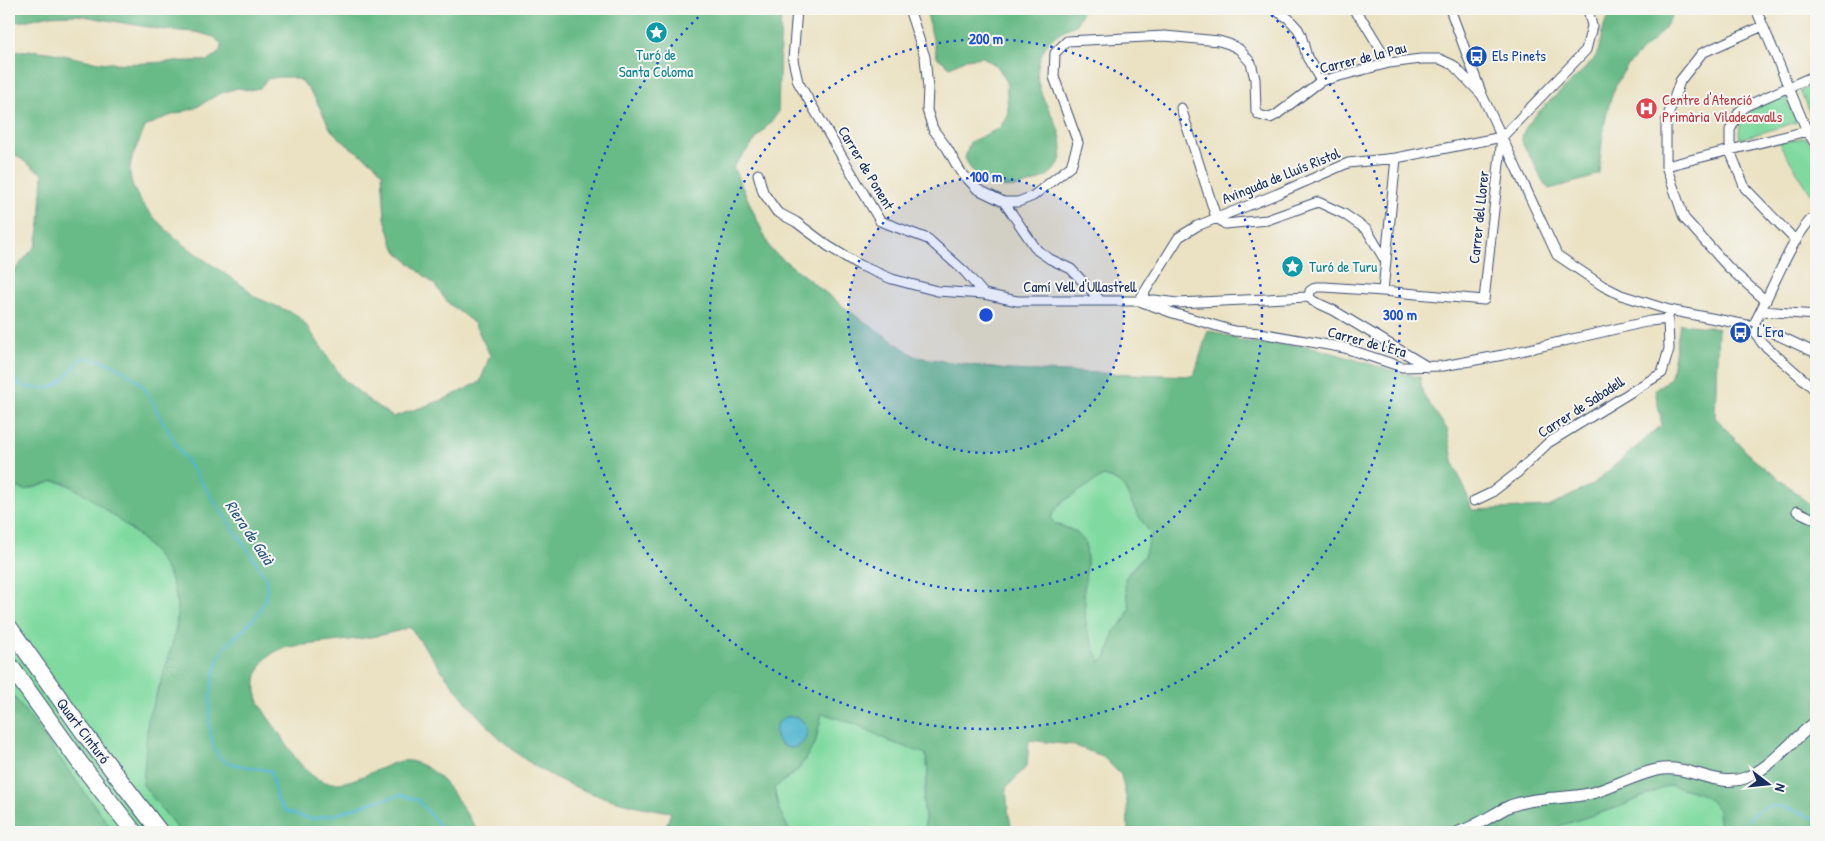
<svg xmlns="http://www.w3.org/2000/svg" width="1825" height="841" font-family="'Patrick Hand',sans-serif">
<style>
.green{fill:#80daa0;stroke:#4e847f}
.forest{fill:#68ba86;stroke:#427472;fill-rule:evenodd}
.water{fill:#51b5cf;stroke:#367296}
.lines{fill:none;stroke-linecap:round;stroke-linejoin:round}
.stream{stroke:#51b5cf;stroke-width:2.5}
.minor-casing{stroke:#3a4a6d;stroke-width:11}
.tertiary-casing{stroke:#3a4a6d;stroke-width:13}
.motorway-casing{stroke:#3a4a6d;stroke-width:18}
.minor{stroke:#fff;stroke-width:9}
.tertiary{stroke:#fff;stroke-width:11}
.motorway{stroke:#fff;stroke-width:16}
.ring{fill:none;stroke:#1d4ed8;stroke-width:2.5;stroke-dasharray:2.5 5}
.labels{text-anchor:middle;stroke-width:4;stroke-linejoin:round;paint-order:stroke}
.culture-label{font-size:15px;fill:#0d838f;stroke:#f6f6f2}
.transit-label{font-size:15px;fill:#164399;stroke:#f6f6f2;text-anchor:start}
.street-label{font-size:15px;fill:#1b2f5e;stroke:#f6f6f2}
.health-label{font-size:15px;fill:#be3a42;stroke:#f6f6f2;text-anchor:start}
.water-label{font-size:16px;font-style:italic;fill:#2b5780;stroke:#f6f6f2}
.centre{fill:#1d4ed8;stroke:#f6f6f2;stroke-width:2.5}
.ring-label{font-size:15px;text-anchor:middle;font-weight:bold;fill:#1d4ed8;stroke:#f6f6f2;stroke-width:4;stroke-linejoin:round;paint-order:stroke}
</style>
<rect width="100%" height="100%" fill="#f6f6f2"/>
<filter id="ink" filterUnits="userSpaceOnUse"><feTurbulence type="fractalNoise" baseFrequency=".02" numOctaves="2"/><feDisplacementMap in="SourceGraphic" scale="10" xChannelSelector="R" yChannelSelector="G"/><feConvolveMatrix kernelMatrix="1 2 1 2 8 2 1 2 1" color-interpolation-filters="sRGB"/></filter>
<filter id="wash" filterUnits="userSpaceOnUse"><feTurbulence type="fractalNoise" baseFrequency=".0096" numOctaves="4" result="noise"/><feDisplacementMap in="SourceGraphic" scale="20" xChannelSelector="R" yChannelSelector="G"/><feGaussianBlur stdDeviation="1.12" result="paint"/><feColorMatrix in="noise" values="0 0 0 0 0 0 0 0 0 0 0 0 0 0 0 0 0 1.4 0 .05"/><feComposite in="paint" operator="in"/></filter>
<g filter="url(#wash)">
<rect width="100%" height="100%" fill="#ebe2c3"/>
<path class="green" d="M1816,84V127L1800,91Z
M1785,95L1797,122L1740,139C1734,111 1764,103 1785,95Z
M1806,137L1816,154V202L1779,143Z
M1103,476C1125,481 1125,490 1134,508C1139,517 1146,526 1151,535L1144,556L1129,572L1125,585L1130,608L1124,621L1114,631L1107,657L1100,662L1086,627L1084,589L1087,563L1086,543L1070,529L1056,524L1051,519L1053,513L1062,502Z
M54,481C77,485 95,501 113,515C165,556 190,585 170,654C165,667 162,681 156,694L143,785L180,832H114L9,690V482C22,495 39,486 54,481Z
M822,713L858,725L891,742L926,754L928,774L923,800L925,817V832H790L779,810L774,788L798,770L815,744Z
M1670,785C1686,789 1713,793 1719,812C1720,818 1720,826 1720,832H1552L1562,825L1619,807Z"/>
<path class="forest" d="M9,9H781L778,113L733,167L771,250L849,311L916,357L1007,370L1194,376L1208,330L1246,342L1309,346L1394,371L1420,377L1423,395L1447,429L1454,465L1465,489L1472,510L1549,507L1593,484L1662,425L1655,390L1671,377L1680,324L1718,328L1715,417L1752,458L1798,494L1816,513V832H1720L1718,810L1711,801L1699,793L1670,785L1619,807L1562,825L1552,832H1128L1127,801L1121,775L1102,756L1073,745L1029,740L1027,766L1006,788L1008,809L1012,832H925V817L923,800L928,774L926,754L891,742L858,725L822,713L815,744L798,770L774,788L779,810L790,832H664L671,812C624,805 579,793 538,768C487,737 445,675 410,627C380,638 346,640 314,644C300,646 286,645 273,653C260,661 254,677 256,692C259,709 273,723 282,737C292,754 309,781 330,783C348,785 369,773 384,767C396,762 405,758 417,763C448,775 460,807 479,832H180L143,785L148,717L161,683L177,626V599L169,574L156,554L138,535L89,497L66,483L54,481L25,490L13,486L9,482V277L36,245L40,224L43,174L9,151V53C42,44 77,62 111,63C142,65 175,60 207,61C214,56 220,54 222,45L214,37L196,32L165,30L77,15L46,16L24,21L9,22ZM279,77H291L302,81L316,100L331,130L347,145L375,164L382,173L385,218L392,242L397,252L435,285L448,303L474,323L490,355L480,382L443,400L393,417L371,402L343,379L306,325L297,315L255,297L246,288C212,264 126,214 130,167C131,156 141,138 145,127L166,117L195,108L219,94L237,88L249,90L260,88L267,79ZM1103,476C1125,481 1125,490 1134,508C1139,517 1146,526 1151,535L1144,556L1125,578V585L1130,608L1124,621L1114,631L1107,657L1100,662L1086,627L1084,589L1087,563L1086,543L1076,532L1056,524L1051,519L1053,513L1062,502Z
M926,9H1083L1076,25C1060,31 1050,37 1042,53C1023,95 1069,119 1061,157C1056,183 1006,194 986,184C975,178 970,168 965,158L970,142L1000,128L1008,113L1006,80L997,66L983,57L966,59L950,67L937,57Z
M1618,9H1674C1672,15 1668,24 1664,29C1652,43 1637,54 1626,68C1605,97 1602,139 1599,173L1590,178L1549,189C1541,181 1539,172 1534,163C1530,155 1522,147 1522,139C1521,119 1583,76 1596,56C1602,45 1600,30 1607,19C1610,16 1615,12 1618,9Z
M9,690L114,832H9Z"/>
<path class="water" d="M775 732a16 16 0 1 1 32 0a16 16 0 1 1-32 0Z"/>
<g class="lines">
<path class="stream" d="M9,370L21,386C57,393 60,384 82,358C110,359 124,369 144,387L178,448L266,577C272,605 254,619 235,637C232,640 227,644 224,648C210,669 200,743 223,760C229,765 261,769 271,771L277,800L285,811L309,819L334,815L372,802L402,795L418,800L445,832
M1741,832C1758,795 1785,804 1816,820"/>
</g>
</g>
<g filter="url(#ink)">
<g class="lines">
<defs>
<path id="minor" d="M797,9L793,60L798,82L880,221L928,239L965,272L984,294
M909,9L925,57L928,88L927,110L933,129L947,148L960,171L977,189L1004,202L1037,250L1050,259L1071,269L1100,300
M1273,9L1288,18L1298,29L1301,35L1307,57L1321,81
M1353,9L1364,22L1389,63
M1450,9L1482,95L1557,255L1603,286L1621,295L1669,310L1747,325
M1756,9L1807,131L1816,145
M1763,26L1702,53L1680,81L1666,122V166L1684,218L1729,268L1766,301
M1181,108L1216,217L1225,224L1267,220L1318,202L1344,214L1367,230L1386,262
M1502,137L1586,50L1592,26L1588,9
M1666,166L1807,131
M758,174L763,192L777,212L796,222L828,246L859,265L892,279L937,291L984,294L1017,301H1139L1154,300L1177,303L1309,297L1313,301L1333,310L1428,367
M1004,202H1018L1033,196L1071,166L1078,143L1054,77L1055,53L1067,41L1165,36L1219,41L1229,44L1239,49L1251,63L1255,79L1256,111L1259,115L1270,118L1276,115L1321,81L1389,63L1421,59H1440L1453,65L1482,95
M1796,241L1745,188L1730,151V130L1739,112L1746,106L1816,75
M1383,291L1396,158
M1309,297L1310,291L1316,287H1325L1383,291L1484,300L1502,137
M1139,301L1179,237L1197,226L1277,194L1348,163L1396,158L1502,137
M1142,302L1173,313L1234,331L1260,333L1345,348L1402,367L1443,366L1503,355L1650,321L1668,319L1669,310
M1761,311L1816,315
M1755,322C1770,295 1794,231 1816,215
M1758,328L1771,332L1816,353
M1755,332L1762,343L1811,386L1816,392
M1474,501L1491,493L1517,473L1548,443L1662,373L1669,349L1668,319
M1797,511L1816,520"/>
<path id="tertiary" d="M1459,832C1479,826 1492,814 1510,806C1536,796 1565,800 1592,793C1616,787 1638,772 1663,769C1691,766 1718,788 1745,778C1773,767 1792,739 1816,722"/>
<path id="motorway" d="M9,627L87,737L160,832
M9,664L80,763L134,832"/>
</defs>
<use href="#minor" class="minor-casing"/>
<use href="#tertiary" class="tertiary-casing"/>
<use href="#motorway" class="motorway-casing"/>
<use href="#minor" class="minor"/>
<use href="#tertiary" class="tertiary"/>
<use href="#motorway" class="motorway"/>
</g>
</g>
<circle cx="986" cy="315" r="138" fill="#1d4ed8" fill-opacity=".12"/>
<g class="ring">
<circle cx="986" cy="315" r="138"/>
<circle cx="986" cy="315" r="276"/>
<path d="M1266 10A414 414 0 1 1 706 10"/>
</g>
<defs>
<symbol id="sight-disc" viewBox="-11 -11 22 22"><circle r="9.5" fill="#0f9aa8" stroke="#f6f6f2"/><path d="M0-6L1.8-2.2L6-1.7L2.9 1.2L3.7 5.4L0 3.3L-3.7 5.4L-2.9 1.2L-6-1.7L-1.8-2.2Z" fill="#fff"/></symbol>
<symbol id="bus-disc" viewBox="-11 -11 22 22"><circle r="9.5" fill="#1a4fb4" stroke="#f6f6f2"/><path d="M-5-6H5V4H4V6H2V4H-2V6H-4V4H-5ZM-3.5-4V0h7V-4ZM-3.5 1.2v1.5H-2V1.2ZM2 1.2v1.5H3.5V1.2Z" fill="#fff"/></symbol>
<symbol id="hospital-disc" viewBox="-11 -11 22 22"><circle r="9.5" fill="#e0444e" stroke="#f6f6f2"/><path d="M-5-5h3v3.5h4V-5h3V5h-3V1.5h-4V5h-3Z" fill="#fff"/></symbol>
</defs>
<g fill-rule="evenodd">
<use href="#sight-disc" x="644" y="20" width="25" height="25"/>
<use href="#bus-disc" x="1464" y="44" width="25" height="25"/>
<use href="#hospital-disc" x="1634" y="96" width="25" height="25"/>
<use href="#sight-disc" x="1280" y="254" width="25" height="25"/>
<use href="#bus-disc" x="1728" y="320" width="25" height="25"/>
</g>
<g class="labels">
<g class="culture-label">
<text x="656" y="60">Turó de<tspan x="656" dy="17">Santa Coloma</tspan></text>
<text x="1309" y="272" text-anchor="start">Turó de Turu</text>
</g>
<g class="transit-label">
<text x="1492" y="61">Els Pinets</text>
<text x="1757" y="337">L'Era</text>
</g>
<g class="street-label">
<text transform="translate(1363 58) rotate(-14)" y="5">Carrer de la Pau</text>
<text transform="translate(866 168) rotate(59)" y="5">Carrer de Ponent</text>
<text transform="translate(1281 176) rotate(-22)" y="5">Avinguda de Lluís Ristol</text>
<text transform="translate(1479 217) rotate(-84)" y="5">Carrer del Llorer</text>
<text x="1080" y="292">Camí Vell d'Ullastrell</text>
<text transform="translate(1367 342) rotate(15)" y="5">Carrer de l'Era</text>
<text transform="translate(1581 407) rotate(-33)" y="5">Carrer de Sabadell</text>
<text transform="translate(83 731) rotate(53)" y="5">Quart Cinturó</text>
</g>
<g class="health-label">
<text x="1662" y="105">Centre d'Atenció<tspan x="1662" dy="17">Primària Viladecavalls</tspan></text>
</g>
<g class="water-label">
<text transform="translate(250 532) rotate(56)" y="6">Riera de Gaià</text>
</g>
</g>
<circle cx="986" cy="315" r="8" class="centre"/>
<g class="ring-label">
<text x="986" y="44">200 m</text>
<text x="986" y="182">100 m</text>
<text x="1400" y="320">300 m</text>
</g>
<rect width="1825" height="841" fill="none" stroke="#f6f6f2" stroke-width="30"/>
<g transform="translate(1768 784) rotate(106)" stroke="#f6f6f2" stroke-width="4" paint-order="stroke">
<path d="M0-4L9 19L0 12L-9 19Z" fill="#1b2f5e"/>
<text y="-8" font-size="14" font-weight="bold" text-anchor="middle" fill="#1b2f5e">N</text>
</g>
</svg>
